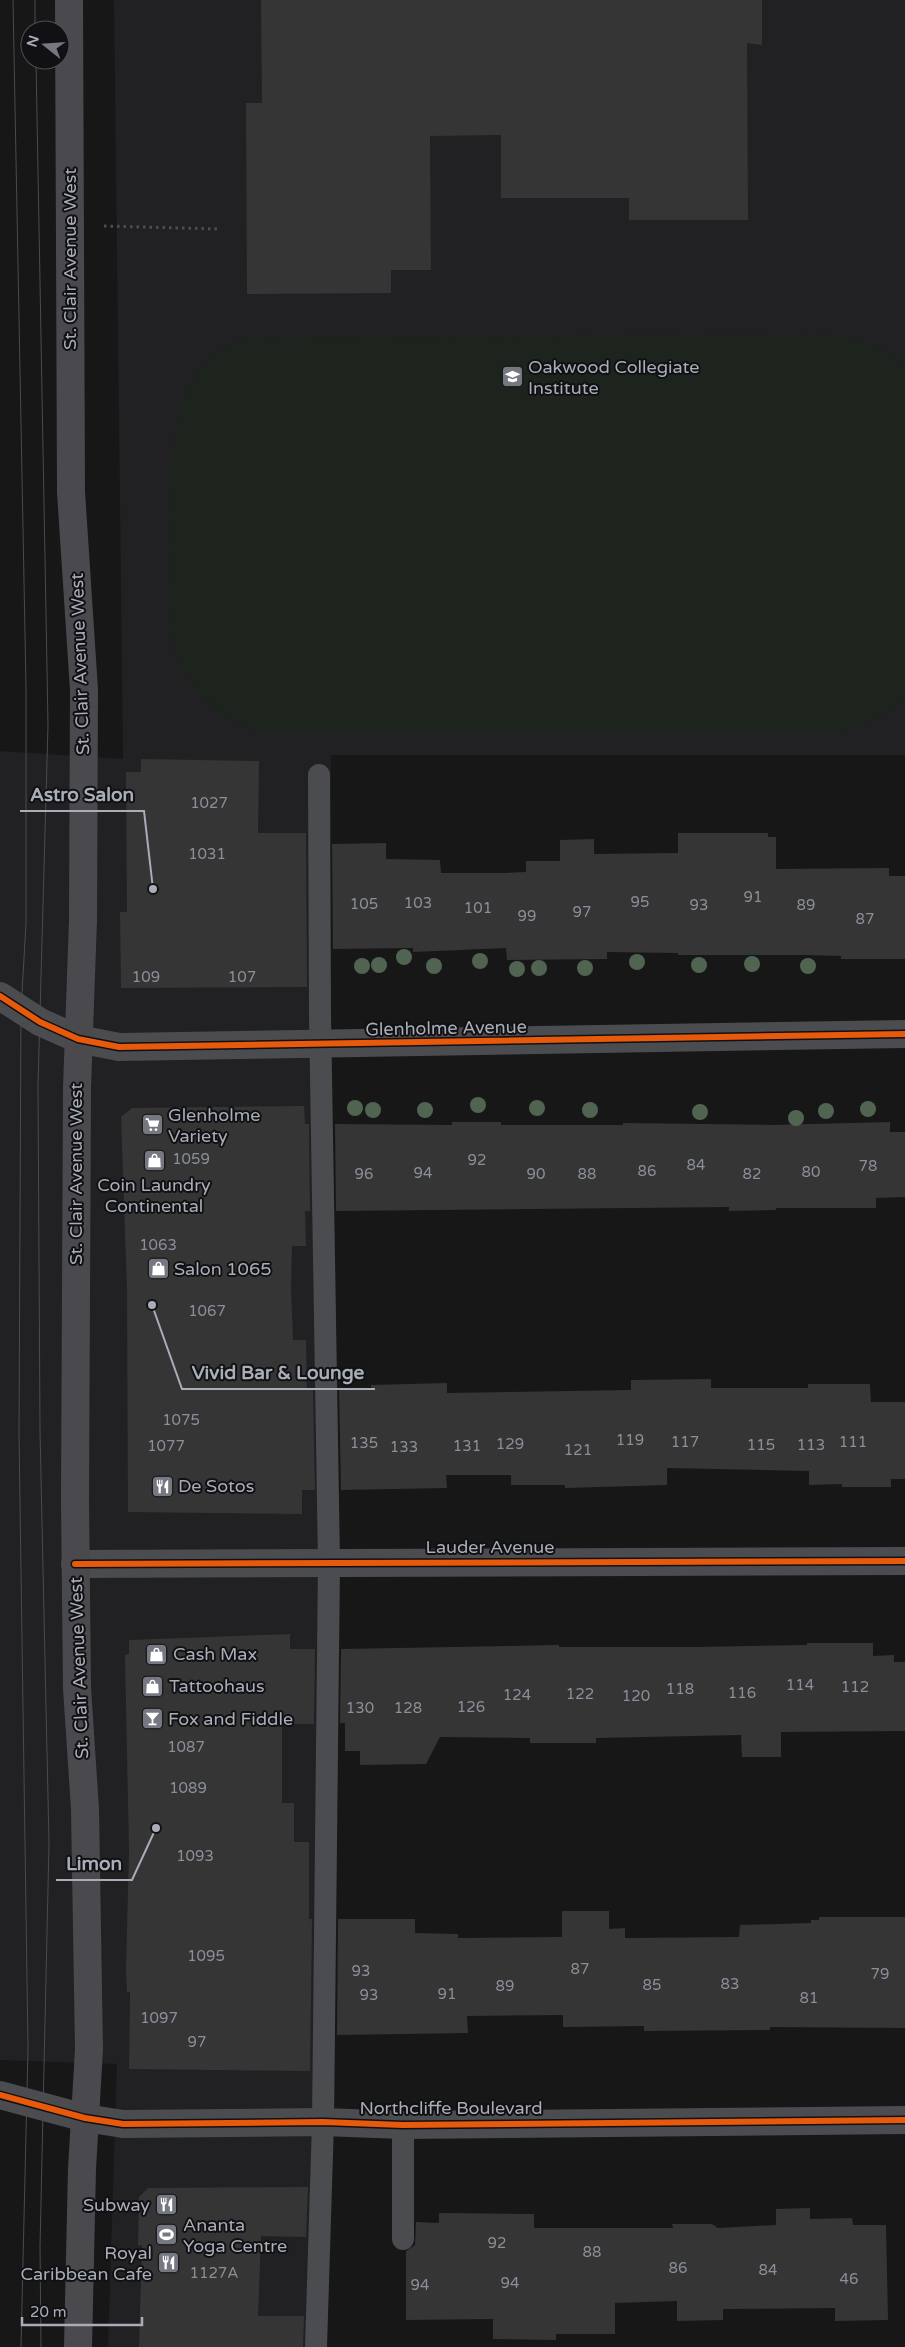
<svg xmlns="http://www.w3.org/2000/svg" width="905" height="2347" font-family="'Varela Round',sans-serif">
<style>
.built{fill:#212123}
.green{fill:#1d241e}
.building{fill:#353536}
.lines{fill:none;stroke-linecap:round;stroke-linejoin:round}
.path{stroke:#4d4e52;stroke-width:3;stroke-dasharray:2.5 4;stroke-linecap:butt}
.service{stroke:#4b4c50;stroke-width:22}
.minor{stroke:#4b4c50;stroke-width:28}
.secondary{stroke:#4a4a4e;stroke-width:28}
.tram{stroke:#4b4c4f;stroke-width:1}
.cycleway-casing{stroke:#111113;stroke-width:9}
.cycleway{stroke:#e8590c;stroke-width:6}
.tree{fill:#506451}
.labels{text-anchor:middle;stroke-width:4;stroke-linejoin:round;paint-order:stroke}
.number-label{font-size:15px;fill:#8b8f98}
.street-label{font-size:18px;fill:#a8adb8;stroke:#111113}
.poi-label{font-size:18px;fill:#a8adb8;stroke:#111113;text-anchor:start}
.leader{fill:none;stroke:#a8adb8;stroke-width:2}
.callout-dot{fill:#a8adb8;stroke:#111113;stroke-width:2}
.callout-label{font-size:19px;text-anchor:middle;font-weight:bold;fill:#a8adb8;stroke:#111113;stroke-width:4;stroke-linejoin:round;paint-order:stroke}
</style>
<rect width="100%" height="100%" fill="#171717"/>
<path class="built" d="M114,0H905V755H331L324,1529L311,2347H108L117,2064L0,2060V751L123,759Z"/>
<path class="green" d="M844,335C868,342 888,350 905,367V697C886,718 857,731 829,733H261C229,722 204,702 185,673C160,634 171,551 173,505C173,482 172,456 175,433C178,411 189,384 202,367C214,351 232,344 250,337Z"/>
<path class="building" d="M261,0H762V45L747,43L748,220H629V198H501V135L430,136L431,270H391V293L247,294L246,103H262Z
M141,759L259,761L258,833H306L307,987L121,988L120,912H127L126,772H141Z
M678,833H768V837H776V869L889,868V876H905V959H841V956L805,955H678V953L607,952V959L507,960L506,948L413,952V948L333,949L332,844L386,843V859L440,860L441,873H505L526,872V861H560V840L594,839V854L678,853Z
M304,1106L305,1124H309L310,1211H305L306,1246H292L291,1288L293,1340H306L307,1390L313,1389L315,1490H302V1514L128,1512L127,1289L121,1117L132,1108Z
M452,1122H501V1125H623V1123L774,1125L890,1122V1132H905V1197L876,1198V1208H776V1210L729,1211V1207L336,1211L335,1124L452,1125Z
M711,1379V1388H808V1384H870L871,1402H905V1479H891V1487H842V1484L809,1485V1471L667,1468V1485L565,1488V1485H511V1475H446L447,1488L341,1490L339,1389H371V1385L447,1383V1393L631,1390V1380Z
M290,1634V1649H315L314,1724H282V1803H294V1842H309V1919H312L310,2071L129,2069L130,1992H127L126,1971L129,1851L125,1655L129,1654V1640Z
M807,1643H873V1656L894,1655V1662H905V1731L781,1732V1757H742L741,1735L596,1738V1743H530V1738L440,1737L426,1764L360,1765V1751H345V1723H340L341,1649L559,1645V1647H695L807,1645Z
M562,1911H609V1929L625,1928V1938L739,1937L740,1925L811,1923V1920H819V1917H905V2028L770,2027V2030L644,2031V2026L563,2027V2015L467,2016L468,2033L337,2035L338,1919H415V1933L458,1934V1938L562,1937Z
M308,2187L306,2237L261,2236L258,2316H304L303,2347H139L142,2245L138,2246L139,2197L148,2188Z
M810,2208V2219L852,2218L853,2225H886L888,2320L835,2321V2308L723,2309V2320L677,2321V2301L615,2303V2334H556V2340L493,2339V2319L406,2320V2251L415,2245L416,2222L439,2223V2213L534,2214V2228H673L672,2224H712L718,2228L776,2225V2209Z"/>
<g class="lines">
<path class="path" d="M104,226L220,229"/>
<path class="service" d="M403,2125V2239
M316,2347L323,2122L329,1562L320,1015L319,775"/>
<path class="minor" d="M0,996L40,1022L78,1039L119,1047L905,1034
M75,1564L905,1561
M0,2095L85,2118L123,2124L323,2122L403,2125L905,2120"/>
<path class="secondary" d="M69,0L71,492L84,690L83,920L77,1088L75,1500L77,1688L85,1809L89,2049L82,2169L78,2347"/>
<path class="tram" d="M13,0L26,687V923L21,1011L19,1434L28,2048L21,2347
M35,0V30
M36,60L48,725L38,1085L40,1431L49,1843L40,2247L41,2347"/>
<defs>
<path id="cycleway" d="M0,996L40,1022L78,1039L119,1047L905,1034
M75,1564L905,1561
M0,2095L85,2118L123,2124L323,2122L403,2125L905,2120"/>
</defs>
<use href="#cycleway" class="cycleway-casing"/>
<use href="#cycleway" class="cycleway"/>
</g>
<g class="tree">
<circle cx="404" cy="957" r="8"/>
<circle cx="480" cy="961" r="8"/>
<circle cx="637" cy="962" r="8"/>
<circle cx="752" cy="964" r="8"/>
<circle cx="379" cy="965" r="8"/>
<circle cx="699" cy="965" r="8"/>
<circle cx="362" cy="966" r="8"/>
<circle cx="434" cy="966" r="8"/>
<circle cx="808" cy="966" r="8"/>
<circle cx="539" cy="968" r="8"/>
<circle cx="585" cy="968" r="8"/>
<circle cx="517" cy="969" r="8"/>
<circle cx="478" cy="1105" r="8"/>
<circle cx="355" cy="1108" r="8"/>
<circle cx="537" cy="1108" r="8"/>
<circle cx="868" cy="1109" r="8"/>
<circle cx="373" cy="1110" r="8"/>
<circle cx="425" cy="1110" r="8"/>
<circle cx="590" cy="1110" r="8"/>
<circle cx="826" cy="1111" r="8"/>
<circle cx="700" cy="1112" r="8"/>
<circle cx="796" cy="1118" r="8"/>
</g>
<defs>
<symbol id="school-square" viewBox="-11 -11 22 22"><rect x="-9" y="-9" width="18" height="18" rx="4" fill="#757880" stroke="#111113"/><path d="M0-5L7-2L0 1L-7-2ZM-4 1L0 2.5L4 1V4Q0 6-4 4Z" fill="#fff"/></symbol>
<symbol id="supermarket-square" viewBox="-11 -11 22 22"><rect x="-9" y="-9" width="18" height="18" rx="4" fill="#757880" stroke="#111113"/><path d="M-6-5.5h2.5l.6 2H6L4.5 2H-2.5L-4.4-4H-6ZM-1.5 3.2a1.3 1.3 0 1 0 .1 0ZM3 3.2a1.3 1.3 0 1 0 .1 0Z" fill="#fff"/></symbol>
<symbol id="shop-square" viewBox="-11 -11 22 22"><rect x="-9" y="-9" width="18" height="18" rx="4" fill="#757880" stroke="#111113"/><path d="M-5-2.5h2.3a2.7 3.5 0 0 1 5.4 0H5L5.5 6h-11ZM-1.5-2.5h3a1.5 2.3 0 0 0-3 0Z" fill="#fff"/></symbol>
<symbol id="restaurant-square" viewBox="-11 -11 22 22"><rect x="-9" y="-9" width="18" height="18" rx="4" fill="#757880" stroke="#111113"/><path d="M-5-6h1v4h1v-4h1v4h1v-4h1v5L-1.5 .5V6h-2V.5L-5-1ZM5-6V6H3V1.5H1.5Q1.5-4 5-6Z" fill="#fff"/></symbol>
<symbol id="bar-square" viewBox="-11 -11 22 22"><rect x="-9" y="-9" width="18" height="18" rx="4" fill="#757880" stroke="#111113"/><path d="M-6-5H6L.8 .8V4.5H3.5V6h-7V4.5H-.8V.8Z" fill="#fff"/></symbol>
<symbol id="stadium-square" viewBox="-11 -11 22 22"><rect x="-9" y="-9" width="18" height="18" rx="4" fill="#757880" stroke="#111113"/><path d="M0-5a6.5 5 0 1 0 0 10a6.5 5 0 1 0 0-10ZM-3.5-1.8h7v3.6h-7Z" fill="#fff"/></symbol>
</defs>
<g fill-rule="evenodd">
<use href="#school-square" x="500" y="364" width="25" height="25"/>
<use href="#supermarket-square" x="140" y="1112" width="25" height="25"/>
<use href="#shop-square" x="142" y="1148" width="25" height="25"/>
<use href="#shop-square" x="146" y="1256" width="25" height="25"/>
<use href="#restaurant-square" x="150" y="1474" width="25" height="25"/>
<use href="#shop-square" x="144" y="1642" width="25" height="25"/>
<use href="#shop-square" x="140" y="1674" width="25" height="25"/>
<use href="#bar-square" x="140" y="1706" width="25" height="25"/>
<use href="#restaurant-square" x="154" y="2192" width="25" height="25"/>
<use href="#stadium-square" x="154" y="2222" width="25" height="25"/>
<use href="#restaurant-square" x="156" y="2250" width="25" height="25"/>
</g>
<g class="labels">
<g class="number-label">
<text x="209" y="808">1027</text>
<text x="207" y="859">1031</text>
<text x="753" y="902">91</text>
<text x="640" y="907">95</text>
<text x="418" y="908">103</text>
<text x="364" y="909">105</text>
<text x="699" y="910">93</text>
<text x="806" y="910">89</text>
<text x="478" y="913">101</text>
<text x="582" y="917">97</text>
<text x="527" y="921">99</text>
<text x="865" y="924">87</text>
<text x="146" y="982">109</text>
<text x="242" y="982">107</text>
<text x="191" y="1164">1059</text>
<text x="477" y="1165">92</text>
<text x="696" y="1170">84</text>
<text x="868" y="1171">78</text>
<text x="647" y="1176">86</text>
<text x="811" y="1177">80</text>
<text x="423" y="1178">94</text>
<text x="364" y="1179">96</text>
<text x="536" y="1179">90</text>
<text x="587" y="1179">88</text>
<text x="752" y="1179">82</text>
<text x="158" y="1250">1063</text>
<text x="207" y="1316">1067</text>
<text x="181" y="1425">1075</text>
<text x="630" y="1445">119</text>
<text x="685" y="1447">117</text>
<text x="853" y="1447">111</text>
<text x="364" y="1448">135</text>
<text x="510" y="1449">129</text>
<text x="761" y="1450">115</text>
<text x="811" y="1450">113</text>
<text x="166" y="1451">1077</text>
<text x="467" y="1451">131</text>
<text x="404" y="1452">133</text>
<text x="578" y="1455">121</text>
<text x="800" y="1690">114</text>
<text x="855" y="1692">112</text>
<text x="680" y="1694">118</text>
<text x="742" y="1698">116</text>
<text x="580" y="1699">122</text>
<text x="517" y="1700">124</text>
<text x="636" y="1701">120</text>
<text x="471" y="1712">126</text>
<text x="360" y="1713">130</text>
<text x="408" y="1713">128</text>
<text x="186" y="1752">1087</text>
<text x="188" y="1793">1089</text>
<text x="195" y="1861">1093</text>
<text x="206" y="1961">1095</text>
<text x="580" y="1974">87</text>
<text x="361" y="1976">93</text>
<text x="880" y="1979">79</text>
<text x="730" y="1989">83</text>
<text x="652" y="1990">85</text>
<text x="505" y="1991">89</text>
<text x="447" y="1999">91</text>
<text x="369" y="2000">93</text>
<text x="809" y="2003">81</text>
<text x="159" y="2023">1097</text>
<text x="197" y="2047">97</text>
<text x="497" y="2248">92</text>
<text x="592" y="2257">88</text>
<text x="678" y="2273">86</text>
<text x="768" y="2275">84</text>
<text x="214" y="2278">1127A</text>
<text x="849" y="2284">46</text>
<text x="510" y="2288">94</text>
<text x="420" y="2290">94</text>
</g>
<g class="street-label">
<text transform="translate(70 259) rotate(-90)" y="6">St. Clair Avenue West</text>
<text transform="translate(80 664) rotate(-92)" y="6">St. Clair Avenue West</text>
<text transform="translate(446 1028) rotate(-1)" y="6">Glenholme Avenue</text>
<text transform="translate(76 1174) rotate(-90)" y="6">St. Clair Avenue West</text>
<text x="490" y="1553">Lauder Avenue</text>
<text transform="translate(79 1668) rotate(-92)" y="6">St. Clair Avenue West</text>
<text x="451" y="2114">Northcliffe Boulevard</text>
</g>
<g class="poi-label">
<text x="528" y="373">Oakwood Collegiate<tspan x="528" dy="21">Institute</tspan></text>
<text x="168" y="1121">Glenholme<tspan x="168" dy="21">Variety</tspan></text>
<text x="154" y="1191" text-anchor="middle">Coin Laundry<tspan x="154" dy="21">Continental</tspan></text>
<text x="174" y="1275">Salon 1065</text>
<text x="178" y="1492">De Sotos</text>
<text x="173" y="1660">Cash Max</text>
<text x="169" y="1692">Tattoohaus</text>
<text x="168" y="1725">Fox and Fiddle</text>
<text x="150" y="2211" text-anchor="end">Subway</text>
<text x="183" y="2231">Ananta<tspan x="183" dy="21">Yoga Centre</tspan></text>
<text x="152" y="2259" text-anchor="end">Royal<tspan x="152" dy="21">Caribbean Cafe</tspan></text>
</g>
</g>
<path class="leader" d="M153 889L144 811H20M152 1305L182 1389H375M156 1828L132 1880H56"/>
<g class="callout-dot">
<circle cx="153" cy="889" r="5"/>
<circle cx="152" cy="1305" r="5"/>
<circle cx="156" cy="1828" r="5"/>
</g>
<g class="callout-label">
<text x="82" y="801">Astro Salon</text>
<text x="278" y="1379">Vivid Bar &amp; Lounge</text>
<text x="94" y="1870">Limon</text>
</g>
<g transform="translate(45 45) rotate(287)"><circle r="24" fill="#111113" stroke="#4d4f55"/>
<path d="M0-4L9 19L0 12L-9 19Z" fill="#757880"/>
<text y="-8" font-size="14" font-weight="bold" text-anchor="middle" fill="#a8adb8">N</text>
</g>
<path d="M22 2317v8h120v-8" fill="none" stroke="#a8adb8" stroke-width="2.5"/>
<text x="30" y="2317" font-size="15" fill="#a8adb8" stroke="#111113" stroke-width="4" paint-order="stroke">20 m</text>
</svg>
